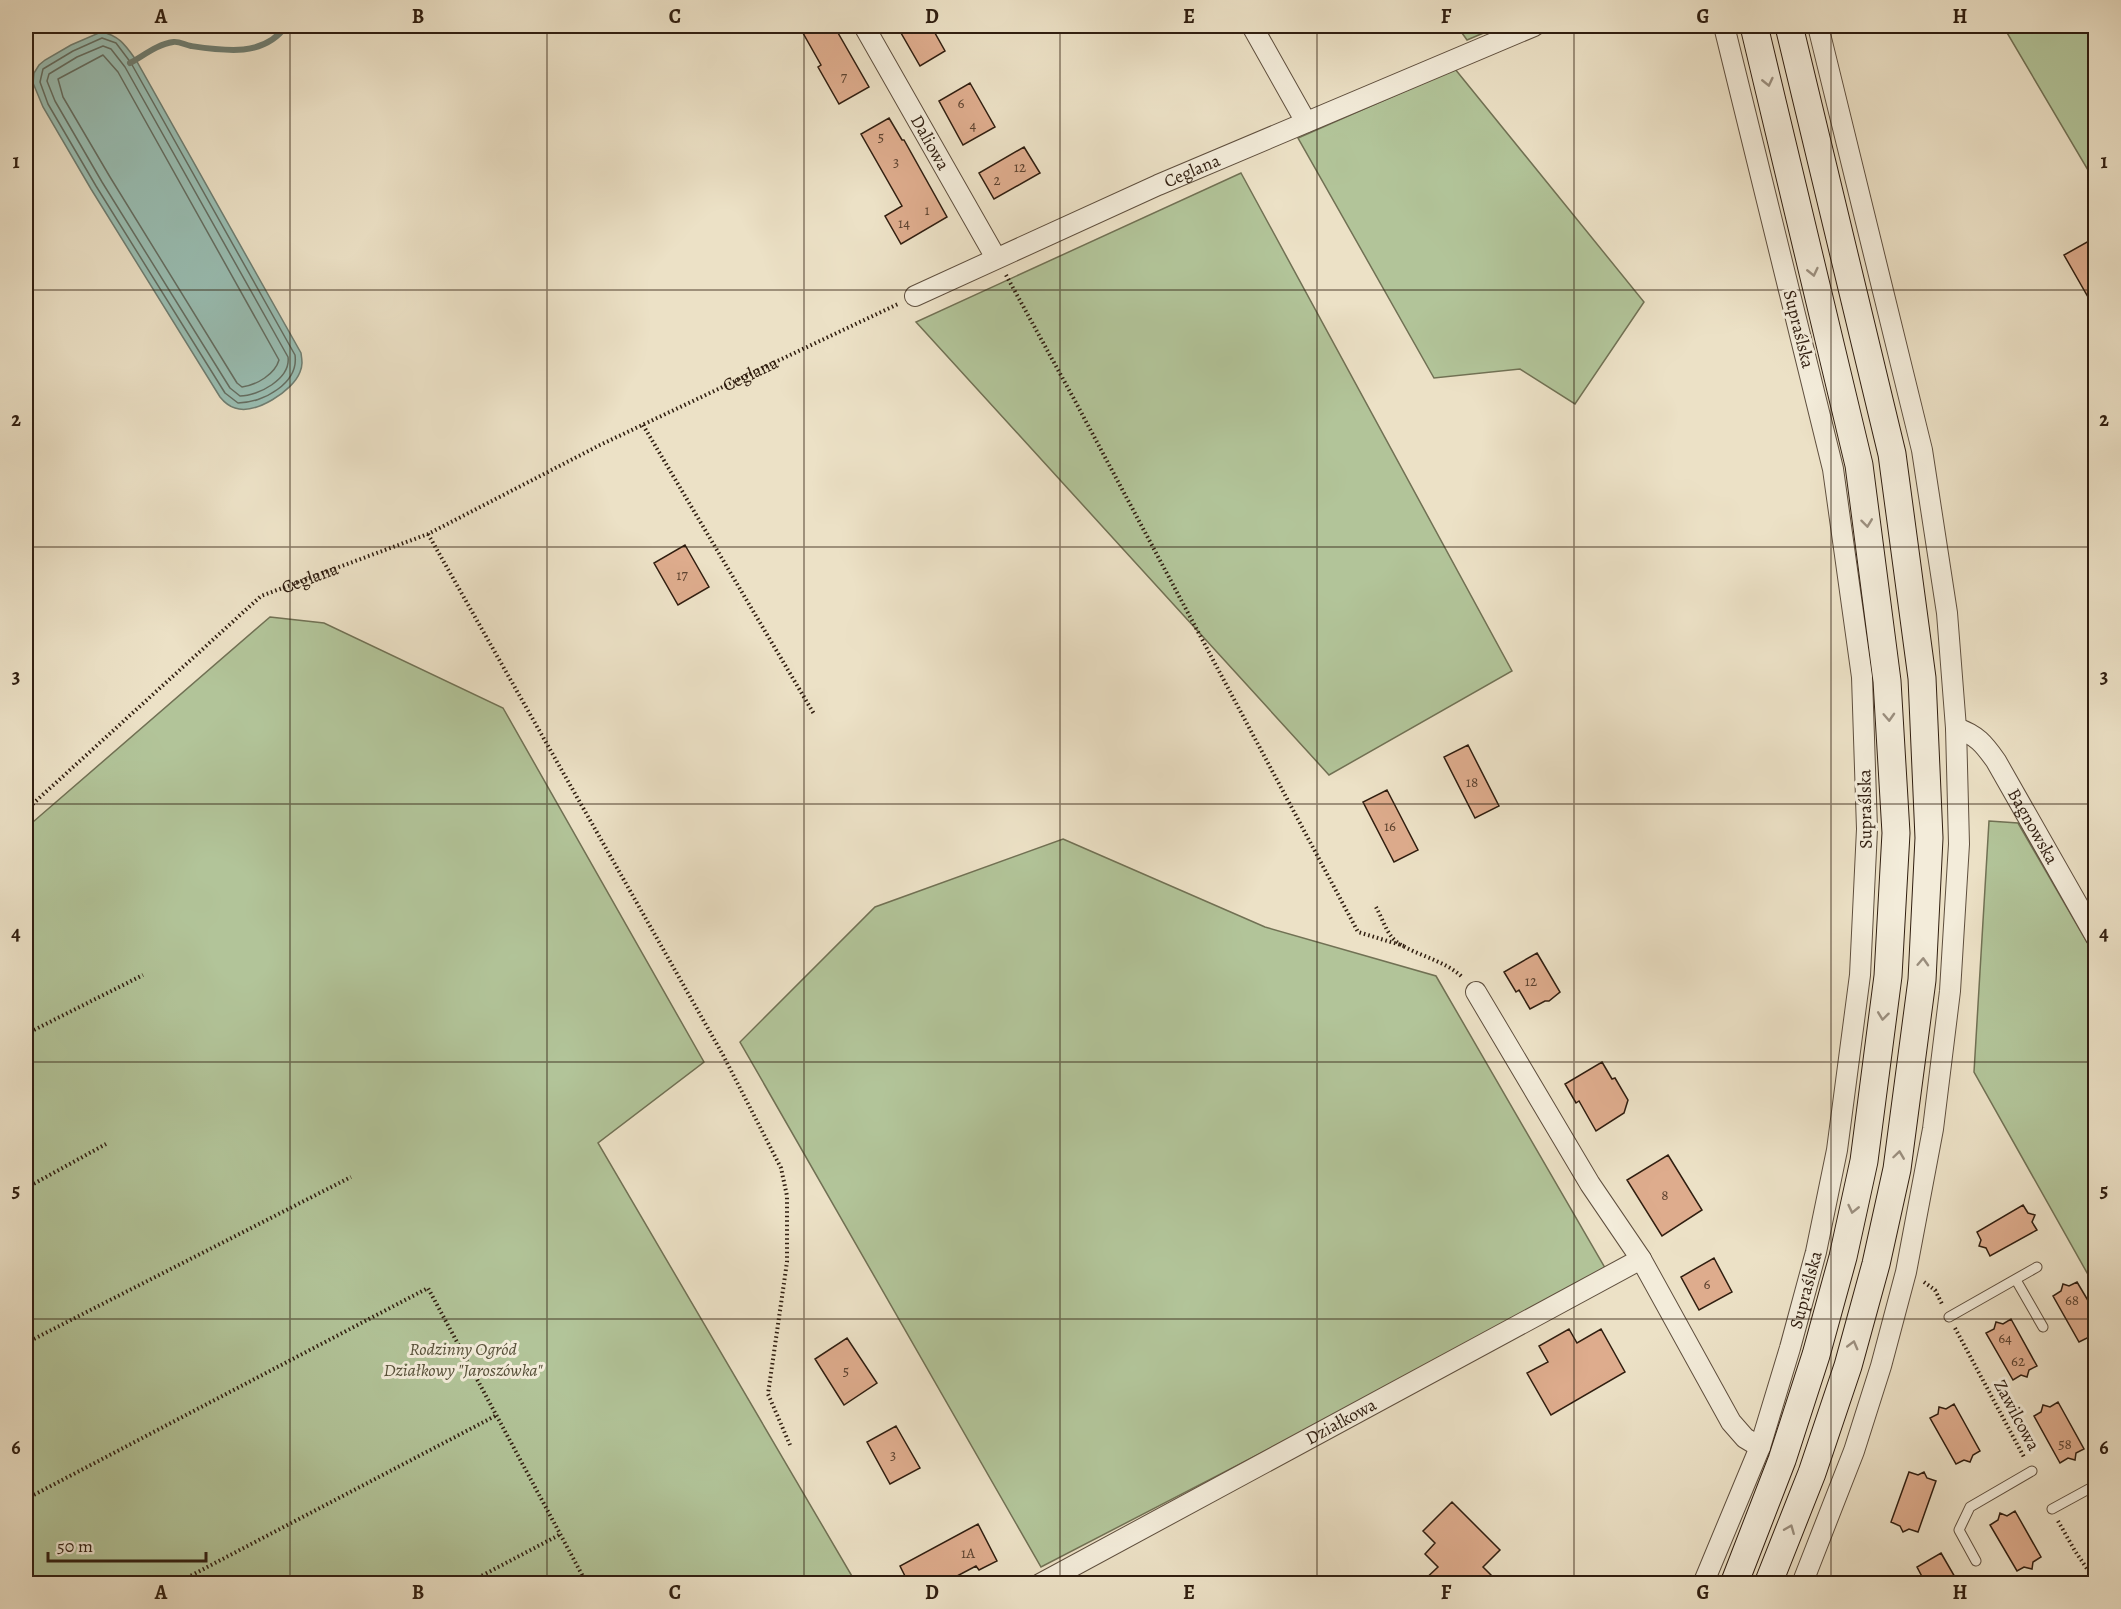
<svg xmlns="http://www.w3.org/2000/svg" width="2121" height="1609" font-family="Alegreya,serif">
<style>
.green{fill:#b2c499;stroke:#717154;stroke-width:1.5}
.water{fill:#99beb3;stroke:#6f7e72;stroke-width:1.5}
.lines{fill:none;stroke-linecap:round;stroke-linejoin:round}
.shore{stroke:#646e62;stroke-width:1.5}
.stream{stroke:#6f7e72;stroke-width:6}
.building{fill:#deac8d;stroke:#301e10;stroke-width:1.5}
.service-casing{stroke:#5f4f3e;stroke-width:11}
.minor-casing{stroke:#5f4f3e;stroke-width:22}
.secondary-casing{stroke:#301e10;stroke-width:29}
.path{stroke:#301e10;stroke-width:4;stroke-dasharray:1.5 3;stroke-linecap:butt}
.service{stroke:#f3ecda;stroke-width:9}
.minor{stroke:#f3ecda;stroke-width:20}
.secondary{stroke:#f3ecda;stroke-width:27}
.oneway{stroke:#9b8f7f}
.grid{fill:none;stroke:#301e10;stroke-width:1.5;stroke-opacity:0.55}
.labels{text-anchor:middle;stroke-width:6;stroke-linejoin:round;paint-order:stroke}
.number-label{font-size:15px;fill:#5c422f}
.street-label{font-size:18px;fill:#301e10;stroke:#f3ecda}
.park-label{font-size:18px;font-style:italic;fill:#575039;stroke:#f3ecda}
.neatline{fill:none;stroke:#301e10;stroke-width:2}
.grid-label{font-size:20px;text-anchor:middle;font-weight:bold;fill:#301e10}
</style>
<rect width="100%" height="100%" fill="#ece1c6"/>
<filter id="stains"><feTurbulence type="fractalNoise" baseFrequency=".00333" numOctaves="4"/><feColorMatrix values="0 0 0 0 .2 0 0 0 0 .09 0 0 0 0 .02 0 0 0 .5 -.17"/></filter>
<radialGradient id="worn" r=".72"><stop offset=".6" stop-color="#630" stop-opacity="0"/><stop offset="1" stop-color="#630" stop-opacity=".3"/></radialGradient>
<path class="green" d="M1457,26H1500L1467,40Z
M2003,26H2095V182Z
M1455,69L1644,302L1575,404L1520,369L1434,378L1298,138Z
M1241,173L1512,671L1329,775L916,322Z
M270,617L324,623L503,708L704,1062L598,1143L856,1583H26V828Z
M1989,821L2018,823L2095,956V1287L1974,1072Z
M1063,839L1265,927L1436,976L1608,1273L1041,1567L740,1042L875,907Z"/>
<path class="water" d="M101,32C119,35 126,46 136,60L301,353C302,360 303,365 300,372C293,391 255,415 235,408C228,406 224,402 220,397L91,189L43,107L33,83L34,73L39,65L45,60L71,45Z"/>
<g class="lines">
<path class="shore" d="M102,38L116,43L131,63L295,355C299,383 263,403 238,403L225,393L96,186L48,104L40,82L43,69L73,51Z
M103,46L111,49L125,67L288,357C291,379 258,396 240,396L230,388L102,182L55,101L47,81L49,74L77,57Z
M103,55L118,72L279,360C275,374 257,385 242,387L237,383L110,177L63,97L58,79Z"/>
<path class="stream" d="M130,63C143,56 158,44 173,42C179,41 185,45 191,46C225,51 264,57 286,26"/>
</g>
<path class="building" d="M799,26H834L869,87L839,104L818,67L821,65Z
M897,26H931L945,51L920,66Z
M970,83L995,127L963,145L939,101Z
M889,118L902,140H904L947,217L901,244L885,216L902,206L861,134Z
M1024,147L1040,173L994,199L979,173Z
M2096,237V311L2064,255Z
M685,545L709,587L678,605L654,563Z
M1468,745L1499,806L1475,818L1444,757Z
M1387,790L1418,850L1394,862L1363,802Z
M1537,953L1560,992L1549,1001H1545L1530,1009L1519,990L1516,992L1504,972Z
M1602,1062L1612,1079L1615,1078L1628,1100L1624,1113L1596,1131L1579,1101L1576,1103L1565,1084Z
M1668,1155L1702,1210L1662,1236L1627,1180Z
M2023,1205L2028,1213L2035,1215L2032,1222L2037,1230L1990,1256L1986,1248L1979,1246L1981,1240L1977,1232Z
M1714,1258L1732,1292L1699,1310L1681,1277Z
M2077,1282L2096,1314V1340L2087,1338L2079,1342L2053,1296L2061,1291L2063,1284L2069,1286Z
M2011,1319L2037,1366L2029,1370L2027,1377L2021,1375L2013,1380L1986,1333L1994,1329L1996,1322L2003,1324Z
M1569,1329L1577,1343L1601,1329L1625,1372L1551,1415L1527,1373L1548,1362L1539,1346Z
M847,1338L877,1383L844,1405L815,1359Z
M2058,1402L2084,1449L2076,1453L2075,1460L2068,1458L2060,1463L2034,1416L2041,1412L2043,1405L2050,1407Z
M1954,1404L1980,1451L1973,1455L1970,1462L1964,1460L1956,1464L1930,1418L1938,1414L1939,1407L1946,1409Z
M896,1426L920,1468L890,1484L867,1442Z
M1909,1472L1918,1475L1924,1472L1927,1478L1936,1481L1918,1532L1909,1529L1903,1532L1900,1526L1891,1522Z
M1452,1502L1500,1550L1483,1567L1500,1584H1420L1438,1567L1425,1554L1435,1543L1423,1531Z
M2015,1511L2041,1557L2033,1562L2032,1569L2024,1567L2017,1571L1990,1525L1998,1520L2000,1513L2007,1516Z
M978,1524L997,1561L979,1570L976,1566L942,1584H909L900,1566Z
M1941,1553L1959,1584H1926L1917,1567Z"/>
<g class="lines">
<defs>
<path id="service" d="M2016,1280L2043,1327
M1949,1317L2037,1267
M2052,1509L2096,1485
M1976,1561L1959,1530L1970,1507L2032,1471"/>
<g id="minor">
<path id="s2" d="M864,26L996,258"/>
<path d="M1252,26L1306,122"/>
<path id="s3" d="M915,296L1158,185L1534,26"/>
<path id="s4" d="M1956,728C1977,735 1984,744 1996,761L2096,937"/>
<path d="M1476,992L1590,1184L1641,1259L1731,1422L1745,1438L1760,1447"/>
<path id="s5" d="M1040,1584L1641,1259"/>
<path id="s6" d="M1703,1584L1760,1447L1790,1348L1816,1252L1837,1150L1860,975L1867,829L1862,677L1833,469L1724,26"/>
<path d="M1802,1584L1854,1451L1881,1366L1906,1272L1933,1129L1950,991L1959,844L1956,728L1947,613L1922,450L1818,26"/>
</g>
<path id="secondary" d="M1734,1584L1782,1460L1816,1355L1843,1257L1864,1161L1888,976L1896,833L1887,681L1859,465L1754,26
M1768,1584L1812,1473L1848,1366L1876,1264L1897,1169L1922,980L1929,838L1922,678L1892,454L1789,26"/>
</defs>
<use href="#service" class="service-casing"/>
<use href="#minor" class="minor-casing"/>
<use href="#secondary" class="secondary-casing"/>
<g class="path">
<path d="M1006,275L1074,399L1358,932L1404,946"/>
<path d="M643,425L814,714"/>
<path d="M428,534L723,1055L781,1168L787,1196V1262L768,1394L790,1445"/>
<path id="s1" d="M26,810L261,596L428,534L600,445L898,304"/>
<path d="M1376,907C1381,916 1385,928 1391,936C1403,953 1444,958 1463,978"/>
<path d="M26,1034L143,975"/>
<path d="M26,1188L106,1144"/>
<path d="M1924,1282L1935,1290L1943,1306"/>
<path d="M1955,1328L2025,1459"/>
<path d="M26,1343L351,1177"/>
<path d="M26,1499L428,1288L587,1584"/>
<path d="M2058,1521L2075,1551L2096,1582"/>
<path d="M26,1582V1584"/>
<path d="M175,1584L497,1415"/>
<path d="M466,1584L561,1534"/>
</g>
<use href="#service" class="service"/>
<use href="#minor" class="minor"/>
<use href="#secondary" class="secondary"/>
</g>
<defs><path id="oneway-chevron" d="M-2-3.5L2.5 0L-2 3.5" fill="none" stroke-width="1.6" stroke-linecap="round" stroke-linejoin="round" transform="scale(1.5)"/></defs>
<g class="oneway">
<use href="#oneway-chevron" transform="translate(1768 82) rotate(77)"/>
<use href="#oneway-chevron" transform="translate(1813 272) rotate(77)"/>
<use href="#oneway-chevron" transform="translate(1867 523) rotate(83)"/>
<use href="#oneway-chevron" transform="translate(1889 717) rotate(87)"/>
<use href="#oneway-chevron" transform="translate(1923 962) rotate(-87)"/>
<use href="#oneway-chevron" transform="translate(1883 1016) rotate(97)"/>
<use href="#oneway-chevron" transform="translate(1899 1155) rotate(-82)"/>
<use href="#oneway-chevron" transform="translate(1853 1209) rotate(103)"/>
<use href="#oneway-chevron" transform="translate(1853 1345) rotate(-75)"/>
<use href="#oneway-chevron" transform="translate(1790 1529) rotate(-68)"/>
</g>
<path class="grid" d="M290,26V1584M547,26V1584M804,26V1584M1060,26V1584M1317,26V1584M1574,26V1584M1831,26V1584M26,290H2096M26,547H2096M26,804H2096M26,1062H2096M26,1319H2096"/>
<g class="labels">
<g class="number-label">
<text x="844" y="82">7</text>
<text x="961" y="108">6</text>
<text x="973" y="130">4</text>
<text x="881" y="142">5</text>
<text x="896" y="167">3</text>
<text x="1020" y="172">12</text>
<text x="997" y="185">2</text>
<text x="927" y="215">1</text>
<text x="904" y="228">14</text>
<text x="682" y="580">17</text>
<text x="1472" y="787">18</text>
<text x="1390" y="831">16</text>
<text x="1531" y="986">12</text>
<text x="1665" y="1200">8</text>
<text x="1707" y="1289">6</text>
<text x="2072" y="1305">68</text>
<text x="2005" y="1343">64</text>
<text x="2018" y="1366">62</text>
<text x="846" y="1376">5</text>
<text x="2065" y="1449">58</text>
<text x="893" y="1460">3</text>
<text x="968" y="1558">1A</text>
</g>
<g class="street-label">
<text dy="6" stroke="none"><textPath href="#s2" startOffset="134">Daliowa</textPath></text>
<text dy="6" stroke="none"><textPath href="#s3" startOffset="304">Ceglana</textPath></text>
<text transform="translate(1799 329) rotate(76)" y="6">Supraślska</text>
<text dy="6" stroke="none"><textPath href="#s1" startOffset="856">Ceglana</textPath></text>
<text dy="6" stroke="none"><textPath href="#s1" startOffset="370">Ceglana</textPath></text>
<text transform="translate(1865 809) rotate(-91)" y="6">Supraślska</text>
<text dy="6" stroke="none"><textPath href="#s4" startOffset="128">Bagnowska</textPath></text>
<text dy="6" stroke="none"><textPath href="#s6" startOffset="312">Supraślska</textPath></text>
<text transform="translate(2017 1415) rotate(62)" y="6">Zawilcowa</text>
<text dy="6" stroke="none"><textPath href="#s5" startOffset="342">Działkowa</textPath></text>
</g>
<g class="park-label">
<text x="463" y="1355">Rodzinny Ogród<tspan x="463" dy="21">Działkowy "Jaroszówka"</tspan></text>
</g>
</g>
<rect width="2121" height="1609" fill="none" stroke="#ece1c6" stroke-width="66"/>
<path d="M48 1552v9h158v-9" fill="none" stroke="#301e10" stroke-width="3"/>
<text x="57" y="1552" font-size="18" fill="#301e10" stroke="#f3ecda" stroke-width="4.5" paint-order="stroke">50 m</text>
<rect x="33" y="33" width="2055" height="1543" class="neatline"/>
<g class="grid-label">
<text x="161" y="23">A</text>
<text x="418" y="23">B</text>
<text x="675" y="23">C</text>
<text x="932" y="23">D</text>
<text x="1189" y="23">E</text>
<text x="1446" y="23">F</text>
<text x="1703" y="23">G</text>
<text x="1960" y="23">H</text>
<text x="16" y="168">1</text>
<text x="2104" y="168">1</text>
<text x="16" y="426">2</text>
<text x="2104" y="426">2</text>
<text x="16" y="683">3</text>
<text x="2104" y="683">3</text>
<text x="16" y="940">4</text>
<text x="2104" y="940">4</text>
<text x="16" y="1197">5</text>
<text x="2104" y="1197">5</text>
<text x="16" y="1454">6</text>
<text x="2104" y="1454">6</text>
<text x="161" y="1599">A</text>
<text x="418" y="1599">B</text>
<text x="675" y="1599">C</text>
<text x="932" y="1599">D</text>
<text x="1189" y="1599">E</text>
<text x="1446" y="1599">F</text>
<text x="1703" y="1599">G</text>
<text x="1960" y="1599">H</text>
</g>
<rect width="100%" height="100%" filter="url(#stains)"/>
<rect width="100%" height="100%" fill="url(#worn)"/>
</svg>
